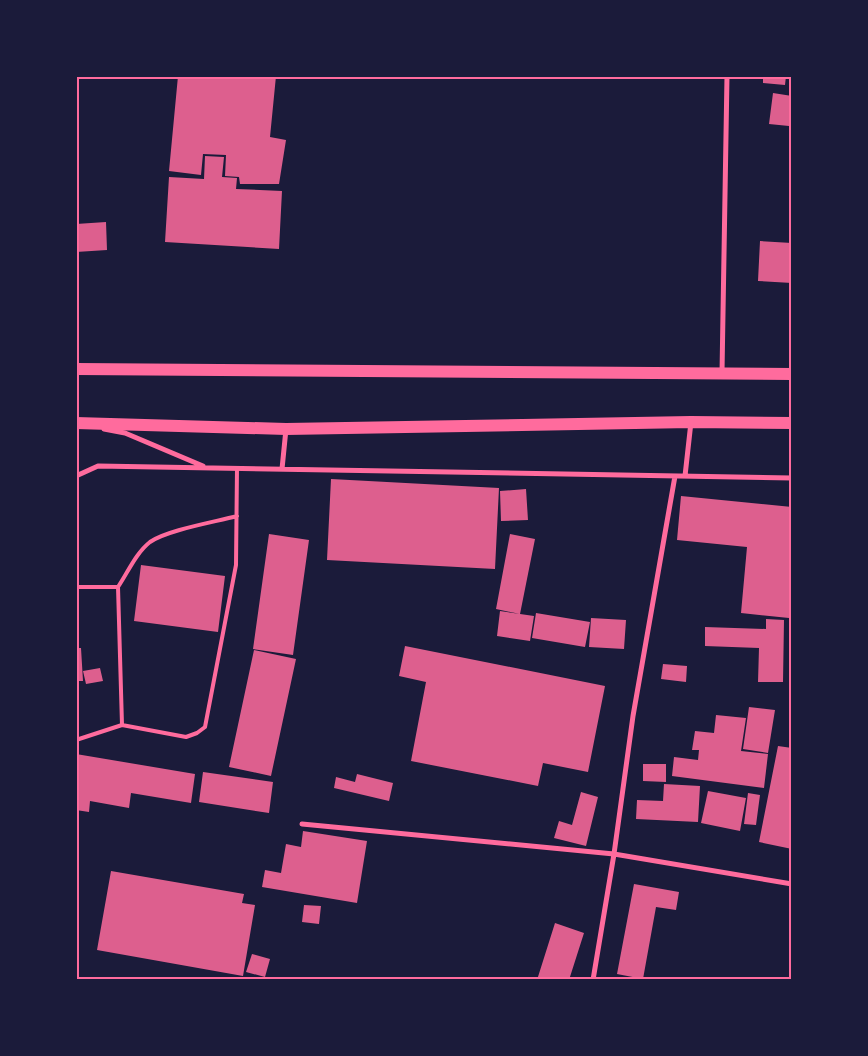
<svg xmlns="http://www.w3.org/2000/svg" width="868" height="1056" font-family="'PT Sans',sans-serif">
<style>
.building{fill:#dd5f8e}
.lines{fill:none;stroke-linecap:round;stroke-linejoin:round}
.service{stroke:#ff6b9d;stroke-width:4}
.minor{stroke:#ff6b9d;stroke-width:5}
.primary{stroke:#ff6b9d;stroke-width:12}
.neatline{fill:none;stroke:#ff6b9d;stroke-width:2}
</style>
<rect width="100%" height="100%" fill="#1b1b3a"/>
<path class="building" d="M178,76H276L270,137L286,140L279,184H240L239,177L225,176L226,155L203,154L201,175L169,171Z
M763,76H786L785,85L763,83Z
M773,93L792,96L789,126L769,124Z
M205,156L224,157L222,177L237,178L236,189L282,191L279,249L165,242L169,177L204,179Z
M106,222L107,250L76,252V224Z
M760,241L792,243V283L758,281Z
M331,479L499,488L495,569L327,560Z
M526,489L528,520L501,521L500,491Z
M681,496L792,507V590L789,618L741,613L747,547L677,540Z
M269,534L309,540L293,655L253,649Z
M510,534L535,539L520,614L496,609Z
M141,565L225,576L218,632L134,621Z
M500,611L534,616L530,641L497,636Z
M536,613L590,622L585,647L532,638Z
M591,618L626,620L624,649L589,647Z
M766,619L784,620L783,682H758L759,648L705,646V627L766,629Z
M405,646L605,686L588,772L543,763L538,786L411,761L426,682L399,676Z
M76,648H81L83,681H76Z
M254,650L296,659L271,776L229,767Z
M663,664L687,666L686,682L661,679Z
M100,668L103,681L86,684L83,671Z
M749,707L775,710L768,753L743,749Z
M716,715L746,718L741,751L768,754L764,788L672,776L674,757L698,760L699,750H692L695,731L714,733Z
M778,746L792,748V849L759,842Z
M76,754L195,774L191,803L131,793L129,808L90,801L89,812L76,810Z
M643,764H666V782L643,781Z
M203,772L273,782L269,813L199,802Z
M357,774L393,783L389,801L334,788L336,777L355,782Z
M664,784L700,786L698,822L636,819L637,800L663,801Z
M708,791L746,798L740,831L701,823Z
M581,792L598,797L586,846L554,838L559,821L572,825Z
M748,793L760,795L756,825L744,824Z
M303,831L367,841L357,903L262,887L265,870L281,873L286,844L301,847Z
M111,871L244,894L242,903L255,905L243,976L97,950Z
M634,884L679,892L676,910L656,907L643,979L617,974Z
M304,905L321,906L319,924L302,922Z
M555,923L584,933L569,980H537Z
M252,954L270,959L265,977L246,972Z"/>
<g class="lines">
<path class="service" d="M76,587H118L122,725L76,740
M118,587C128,572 136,553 150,542C167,530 215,522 237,516
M122,725L186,737L197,733L205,727L236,565L237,468"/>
<path class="minor" d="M722,373L727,76
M104,429L125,433L203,466
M282,469L286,429
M76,476L98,466L792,478
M685,476L691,422
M302,824L614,854L792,884
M593,980L614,854L633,716L675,476"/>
<path class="primary" d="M76,369L792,374
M76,423L286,429L691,422L792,423"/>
</g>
<rect width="868" height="1056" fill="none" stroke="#1b1b3a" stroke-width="155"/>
<rect x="78" y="78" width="712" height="900" class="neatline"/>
</svg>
